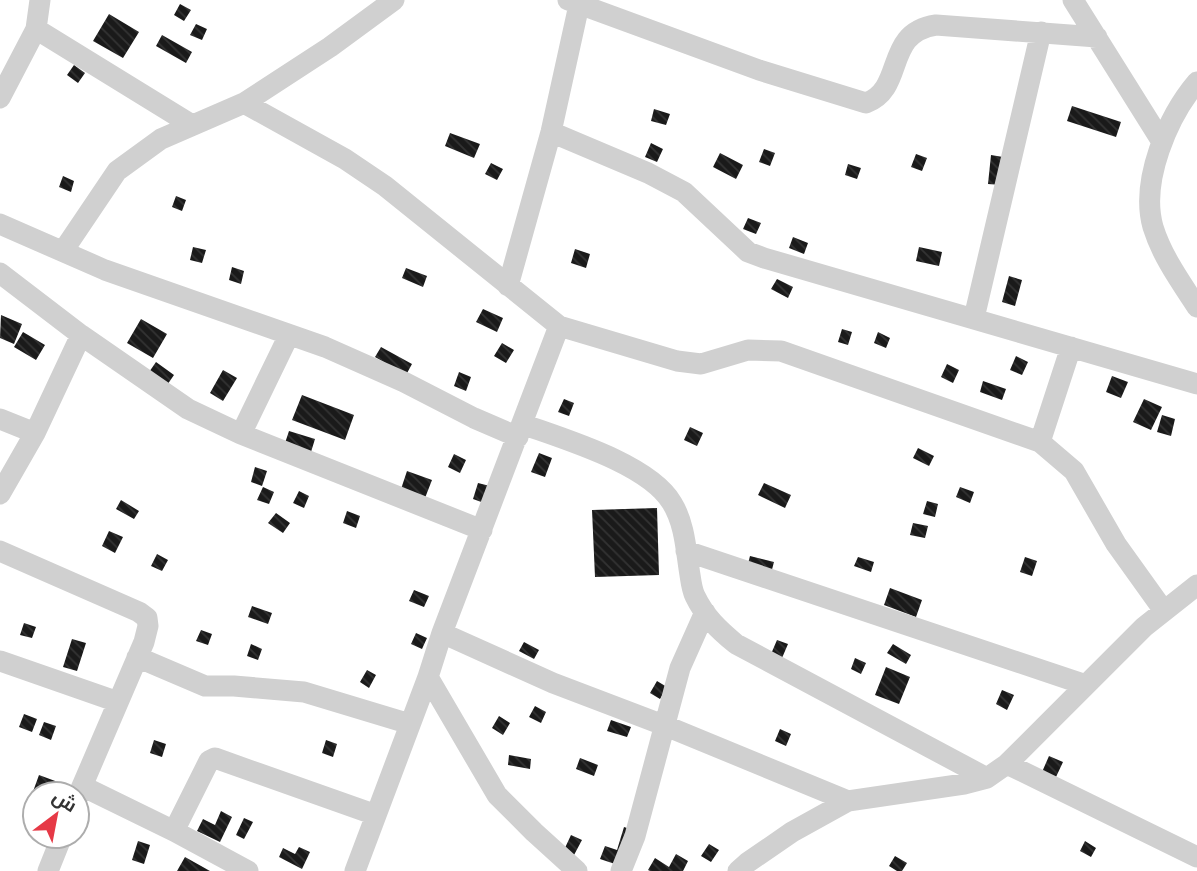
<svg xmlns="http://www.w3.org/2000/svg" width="1197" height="871" font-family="'Source Sans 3',Cairo,sans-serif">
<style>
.building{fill:url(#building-back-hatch)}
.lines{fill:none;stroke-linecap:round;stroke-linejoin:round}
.street{stroke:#d0d0d0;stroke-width:21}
</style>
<defs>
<pattern id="building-back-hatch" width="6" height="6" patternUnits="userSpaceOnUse" patternTransform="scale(1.75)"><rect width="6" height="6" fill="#1a1a1a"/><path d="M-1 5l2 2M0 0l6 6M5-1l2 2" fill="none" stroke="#333"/></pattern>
</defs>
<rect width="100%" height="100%" fill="#fff"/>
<path class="building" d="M180,4L191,10L184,21L174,15Z
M109,14L139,32L123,58L93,41Z
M196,24L207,29L202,40L190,35Z
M162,35L192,52L186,63L156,46Z
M74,65L85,73L78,83L67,75Z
M1072,106L1121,122L1116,137L1067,121Z
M654,109L670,114L666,125L651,121Z
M450,133L480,144L474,158L445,146Z
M651,143L663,149L657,162L645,157Z
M764,149L775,153L770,166L759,162Z
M720,153L743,165L736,179L713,167Z
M916,154L927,158L922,171L911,167Z
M991,155L1003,157L1001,185L988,184Z
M491,163L503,169L497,180L485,174Z
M848,164L861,168L857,179L845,175Z
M63,176L74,181L71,192L59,187Z
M176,196L186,200L182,211L172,207Z
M748,218L761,223L756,234L743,229Z
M793,237L808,243L804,254L789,248Z
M193,247L206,250L202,263L190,260Z
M919,247L942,252L939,266L916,261Z
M575,249L590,254L586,268L571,263Z
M232,267L244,271L241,284L229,280Z
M406,268L427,276L423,287L402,278Z
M1009,276L1022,280L1015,306L1002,302Z
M777,279L793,287L788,298L771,289Z
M483,309L503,318L497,332L476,322Z
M1,315L22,324L14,344L0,338Z
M141,319L167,334L153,358L127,343Z
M842,329L852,332L848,345L838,342Z
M23,332L45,345L36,360L14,347Z
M878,332L890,338L886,348L874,343Z
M502,343L514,350L506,363L494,356Z
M381,347L412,364L406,375L375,357Z
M1016,356L1028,362L1022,375L1010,370Z
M156,362L174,375L163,391L145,378Z
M947,364L959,370L953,383L941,377Z
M223,370L237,378L223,401L210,393Z
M459,372L471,377L466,391L454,386Z
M1112,376L1128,382L1121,398L1106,392Z
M983,381L1006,389L1002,400L980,392Z
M302,395L354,415L345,440L292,420Z
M564,399L574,403L569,416L558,412Z
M1144,399L1162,407L1151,430L1133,422Z
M1162,415L1175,419L1171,436L1157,432Z
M690,427L703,433L697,446L684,440Z
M289,431L315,439L311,452L285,443Z
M918,448L934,456L929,466L913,458Z
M539,453L552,458L545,477L531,472Z
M454,454L466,460L460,473L448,467Z
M255,467L267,471L262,486L251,482Z
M407,471L432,480L425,498L401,489Z
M478,483L490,486L484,503L473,499Z
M764,483L791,495L785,508L758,495Z
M263,487L274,492L269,504L257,500Z
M960,487L974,492L970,503L956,497Z
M299,491L309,496L304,508L293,503Z
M121,500L139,511L134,519L116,509Z
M927,501L938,504L935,517L923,514Z
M657,508L659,575L595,577L592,510Z
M347,511L360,516L356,528L343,523Z
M276,513L290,523L283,533L268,523Z
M913,523L928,526L925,538L910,535Z
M109,531L123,537L115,553L102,546Z
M157,554L168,560L162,571L151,566Z
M750,556L774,562L770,577L746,571Z
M858,557L874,562L871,572L854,566Z
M1025,557L1037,561L1032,576L1020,572Z
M890,588L922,600L916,617L884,605Z
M414,590L429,596L424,607L409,601Z
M252,606L272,613L268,624L248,617Z
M24,623L36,627L32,638L20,635Z
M201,630L212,634L208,645L196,641Z
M416,633L427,638L422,649L411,644Z
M72,639L86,643L77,671L63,667Z
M777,640L788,644L782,658L771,654Z
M524,642L539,650L534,659L519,651Z
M251,644L262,649L258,660L247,656Z
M893,644L911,655L906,664L887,653Z
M855,658L866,663L861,674L851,669Z
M886,667L910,677L899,704L875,695Z
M367,670L376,675L369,688L360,682Z
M657,681L667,687L660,699L650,693Z
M1002,690L1014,695L1007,710L996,704Z
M535,706L546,712L541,723L529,717Z
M24,714L37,719L32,732L19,727Z
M499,716L510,723L503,735L492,728Z
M611,720L631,727L627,737L607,731Z
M44,722L56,726L51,740L39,735Z
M780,729L791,734L786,746L775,741Z
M154,740L166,744L162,757L150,753Z
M326,740L337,744L333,757L322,753Z
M509,755L531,759L530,769L508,765Z
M1049,756L1063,762L1056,777L1042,772Z
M580,758L598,765L594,776L576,769Z
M39,775L66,785L62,794H35V798L31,797Z
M221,811L232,817L220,842L197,831L203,819L215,825Z
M244,818L253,822L244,839L236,835Z
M624,827L633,830L621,866L600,859L605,846L617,850Z
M571,835L582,840L574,855L564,850Z
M138,841L150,845L144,864L132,860Z
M1085,841L1096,848L1091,857L1080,851Z
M709,844L719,850L711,862L701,856Z
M299,847L310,852L302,869L279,857L283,848L295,854Z
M676,854L688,861L683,871H650L648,870L655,858L669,867Z
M895,856L907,863L902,871H897L889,866Z
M185,857L210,871H177Z"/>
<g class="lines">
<path class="street" d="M568,0L759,70L866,103C906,88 883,33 936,25L1097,37
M1073,0L1162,142
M36,29L192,125
M1197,82C1168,116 1140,181 1153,227C1162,256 1180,281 1197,307
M0,98L36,29L40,0
M244,103L345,159L385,186L559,326L677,361L701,364L748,350L781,351L1040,442L1074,471L1116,544L1164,611
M551,132L648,173L684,192L748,252L764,258L1197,384
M0,224L105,270L325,347L404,382L474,418L518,437
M63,251L117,171L161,139L244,103L330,47L394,0
M0,273L81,335L188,409L241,434L482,530
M508,286L551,132L579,5
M974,318L1041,32
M0,419L35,433
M522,424C564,439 649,464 672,503C685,524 686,551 690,575C691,582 692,590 695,596C705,617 719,630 736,644L987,778
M241,434L289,335
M1040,442L1071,347
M0,494L35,433L81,335
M0,551L139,612L147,618L148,626L144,642L77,798
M686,551L1086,685
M442,633L553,683L666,726L848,801
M137,657L205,686H234L304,692L410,724
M0,661L118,702
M428,677L497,795L534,832L577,871
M1007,764L1197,857
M82,786L174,831L248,871
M174,831L209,761L215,758L376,815
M48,871L62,836
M355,871L428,677L442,633L559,326
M621,871L635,836L680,668L705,612
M738,871L747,863L792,832L848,801L964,784L987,778L1007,764L1144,627L1197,585"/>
</g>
<g transform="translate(56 815) rotate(32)"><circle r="33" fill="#ffffff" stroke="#adadad" stroke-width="2"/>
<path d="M0-5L12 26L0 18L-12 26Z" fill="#e63946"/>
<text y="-10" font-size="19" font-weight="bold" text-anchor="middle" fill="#333333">ش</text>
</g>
</svg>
